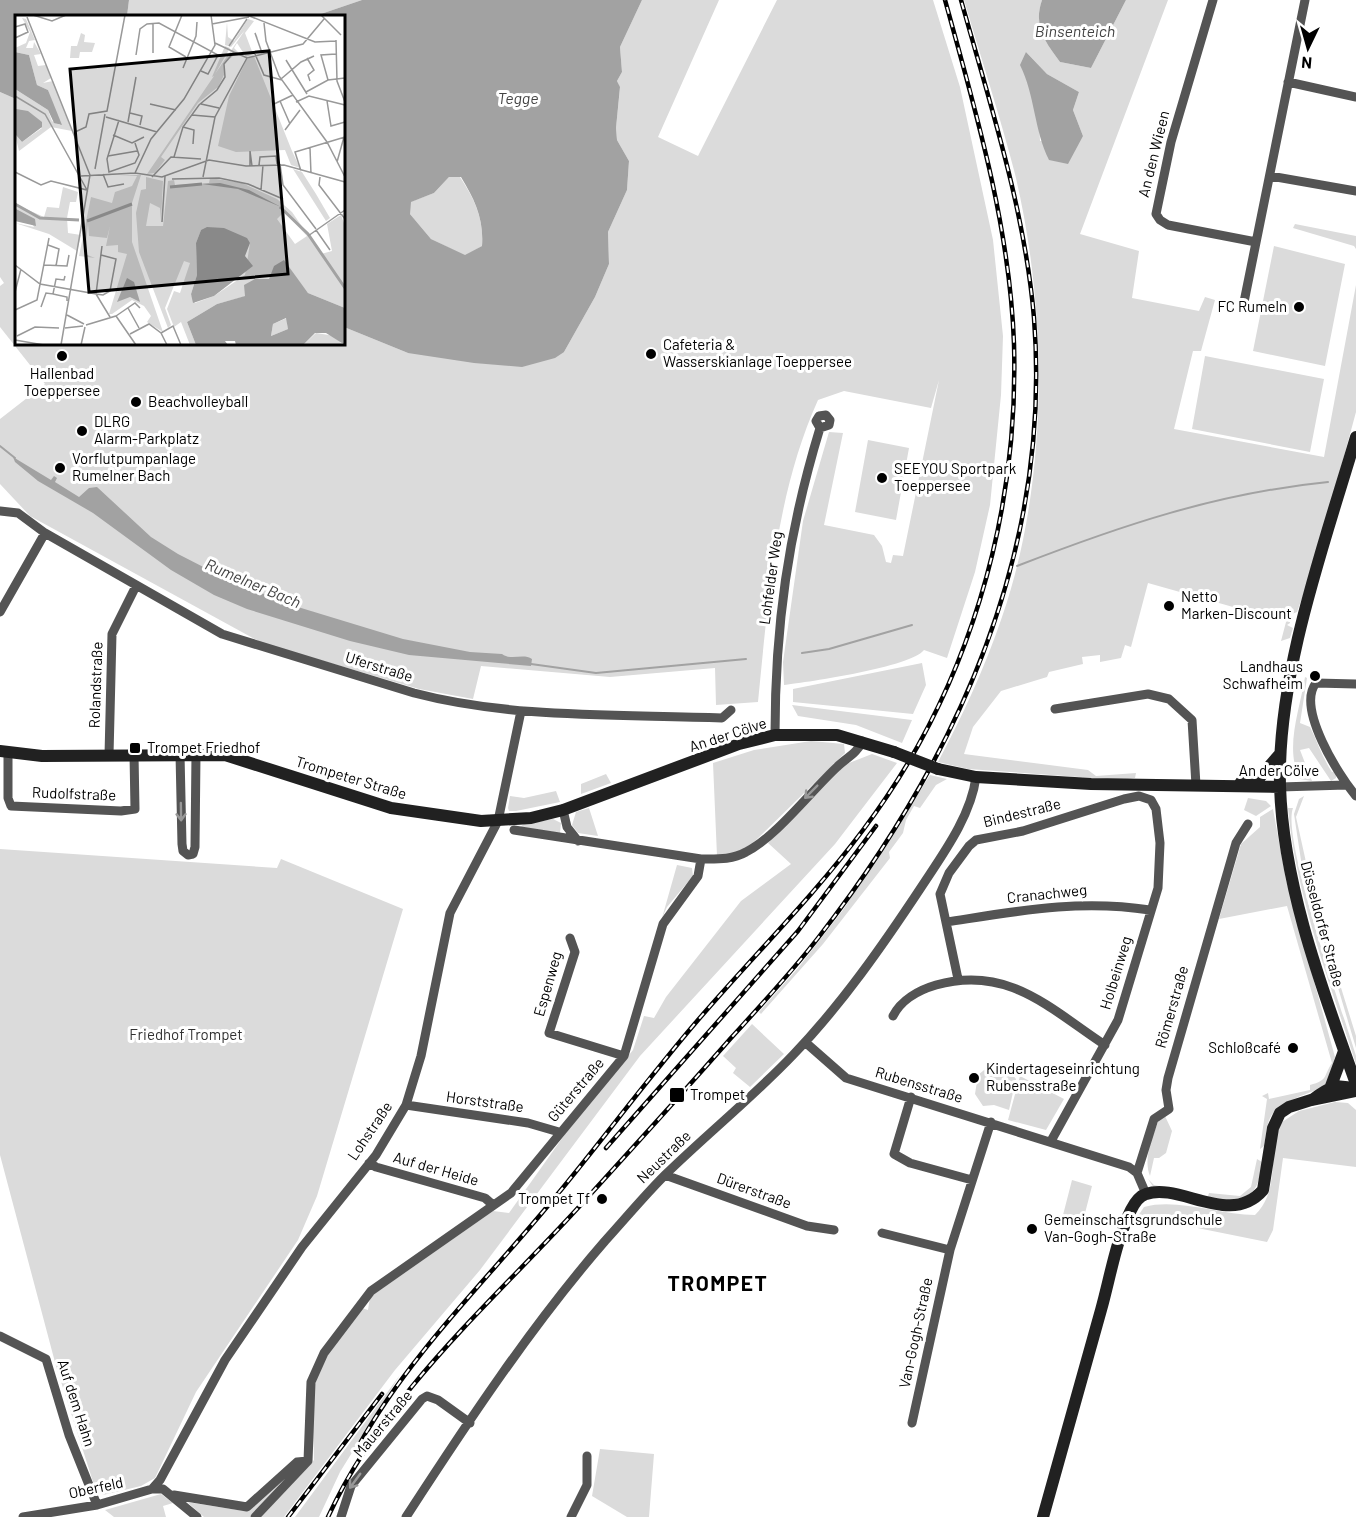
<svg xmlns="http://www.w3.org/2000/svg" width="1356" height="1517" font-family="Barlow,sans-serif">
<style>
.green{fill:#dbdbdb;fill-rule:evenodd}
.water{fill:#a2a2a2;fill-rule:evenodd}
.lines{fill:none;stroke-linecap:round;stroke-linejoin:round}
.stream{stroke:#a2a2a2;stroke-width:2}
.street{stroke:#545454;stroke-width:9}
.secondary{stroke:#212121;stroke-width:12}
.rail-casing{stroke:#000;stroke-width:4.5}
.rail{stroke:#fff;stroke-width:2;stroke-dasharray:7;stroke-linecap:butt}
.secondary-bridge{stroke:#212121;stroke-width:12}
.oneway{stroke:#989898}
.poi-dot{fill:#000;stroke:#fff;stroke-width:2}
.labels{text-anchor:middle;stroke-width:6;stroke-linejoin:round;paint-order:stroke}
.street-label{font-size:15px;fill:#000;stroke:#fff}
.poi-label{font-size:15px;fill:#000;stroke:#fff;text-anchor:start}
.park-label{font-size:15px;fill:#323232;stroke:#fff}
.water-label{font-size:16px;font-style:italic;fill:#434343;stroke:#fff}
.district-label{font-size:21px;font-weight:bold;letter-spacing:1.5px;fill:#000;stroke:#fff}
.inset-river{fill:none;stroke:#a2a2a2;stroke-width:3}
.inset-road{fill:none;stroke:#999;stroke-width:1.5}
.view{fill:#000;fill-opacity:0.15;stroke:#000;stroke-width:3}
.inset-edge{fill:none;stroke:#000;stroke-width:3}
</style>
<rect width="100%" height="100%" fill="#fff"/>
<path class="green" d="M129,0H362L315,16H127Z
M642,0H719L658,137L698,156L777,0H933L960,87L993,240L1003,336L1001,395L990,505L975,572L947,658L924,650C911,667 809,682 784,685L783,662L803,521L829,432L843,433L824,525L874,535L882,546L886,562L891,563L893,555L903,556L939,380L931,408L844,391L818,400C776,493 768,601 758,702L716,705L715,668L610,677L481,666L473,699L419,689L262,643L30,516L0,484V419L45,384L0,327V286L4,283L0,277V92L16,99V344H344V327L408,353L564,352L595,297L609,264L608,232L627,190L629,161L617,140L616,128L620,88L617,81L622,72L620,47Z
M964,0H1042C1033,26 1045,42 1060,62L1091,68L1126,0H1168L1080,234L1139,251L1132,298L1199,311L1205,297L1215,300L1201,351H1193L1174,429L1324,457L1356,285V412L1316,559L1297,612L1292,614L1291,609L1288,610L1290,623L1287,625L1293,628L1290,638L1281,641L1286,622L1148,583L1131,647L1125,645L1121,658L1100,662V655L1082,657L1083,664L1049,672L1047,677L1001,691L973,727L964,754L1088,770L1096,776L1136,773L1135,778L1121,780L968,769L938,762C963,715 985,667 1002,617C1049,481 1048,312 1015,174C1000,116 981,58 964,0ZM1026,52L1047,74L1079,92L1073,110L1083,136L1040,141L1039,122L1027,79Z
M449,177H460C475,200 484,219 482,246L465,256L431,239L410,214V202L434,193Z
M1295,224L1356,236V249L1354,246L1293,228Z
M1274,246L1345,264L1325,366L1253,351Z
M1205,356L1324,379L1310,452L1192,429Z
M868,440L909,448L896,520L855,512Z
M922,663L926,685L913,714L793,702V689Z
M1305,677L1307,678L1300,723L1310,727C1318,743 1322,757 1332,772L1336,771V778L1331,781L1309,748L1300,750L1312,781L1300,779C1284,748 1300,710 1305,677Z
M792,705L912,720L902,743L856,725L798,716Z
M811,741L844,744L845,753L752,844L737,852L717,856L713,763L754,750Z
M872,754L897,763L835,844L640,1056L480,1270L395,1370L284,1517H261L314,1460C314,1432 308,1395 320,1369C330,1346 348,1327 362,1308L368,1310L370,1297L493,1211L509,1213L568,1130L633,1050L644,1016L654,1018L666,997L741,901L791,864L768,843L844,765Z
M606,774L611,783L581,794V784Z
M930,775L947,779L936,785L920,808L914,806L906,820L903,833L889,852L890,858L823,944L761,1014L759,1012L798,968L843,910Z
M556,791L560,802L516,811H509L508,808L510,796L524,798Z
M1304,796L1296,817L1316,907L1356,1036V1048L1302,867L1294,814L1299,799Z
M1248,798L1266,801L1271,806L1256,816L1244,810Z
M589,808L590,811L598,836L578,833L572,825L576,812Z
M1288,808H1293C1281,839 1344,1015 1356,1056V1064C1329,980 1296,896 1288,808Z
M1273,809L1286,880L1335,1057L1328,1085C1310,1094 1279,1100 1270,1118C1266,1126 1266,1138 1264,1146L1260,1149L1267,1099L1262,1096L1268,1093L1269,1099L1310,1090V1085C1329,1080 1323,1076 1332,1063L1287,906L1219,919L1241,844L1260,827V817Z
M553,819L561,823L560,833L520,827L524,824Z
M0,849L277,868L281,859L403,909L317,1196L298,1240L196,1392L155,1478L141,1486L103,1495L95,1488L56,1366L0,1155Z
M677,865L692,868L693,876L667,907L662,918Z
M752,1024L784,1054L750,1087L733,1073L736,1068L723,1056Z
M989,1066L998,1067L1005,1073H1011L1016,1079L1009,1110L994,1105L983,1106L975,1094L978,1075Z
M1020,1076L1064,1099L1046,1130L1008,1120Z
M1335,1102L1348,1103L1356,1110V1167L1283,1158L1273,1230L1267,1242L1138,1216L1144,1207C1178,1198 1219,1215 1255,1215C1281,1190 1267,1151 1282,1122L1299,1111Z
M1165,1116L1172,1131L1166,1153L1159,1158H1154L1150,1176C1143,1159 1152,1137 1159,1120Z
M1257,1159L1262,1162C1260,1173 1260,1185 1251,1193C1233,1208 1177,1192 1154,1188L1148,1179L1154,1185L1208,1196L1209,1193L1240,1196L1251,1187Z
M1072,1180L1092,1186L1083,1221L1063,1215Z
M400,1375L340,1472L319,1517H295Z
M600,1449L654,1454L649,1517H627L592,1496Z
M300,1462L250,1517H204L187,1502L244,1511Z
M161,1494L173,1503L163,1506L166,1517H114L105,1510Z"/>
<path class="water" d="M0,0H129L127,16H16V99L0,92Z
M362,0H642L620,47L622,72L617,81L620,87L616,128L617,140L629,161L627,190L608,232L609,264L595,297L564,352L555,358L522,367L474,363L408,353L344,327V16H315ZM449,177H461C475,200 484,219 482,246L465,255L431,239L410,214L411,202L434,193Z
M1042,0H1126L1091,68L1060,62C1045,42 1033,26 1042,0Z
M1026,52L1047,74L1079,92L1073,110L1083,136L1068,164L1049,160C1034,130 1035,95 1020,65Z
M13,457L51,480L54,476L57,478L55,482L79,497L89,488L97,487L151,537L178,554L219,575L288,604L403,639L470,652L502,654C511,661 523,653 532,659L531,666L409,655L350,641L247,609L214,595L171,570L93,513L38,481L15,462Z"/>
<g class="lines">
<path class="stream" d="M0,446L15,458
M1017,566C1120,526 1217,493 1328,482
M802,653L829,649L912,625
M531,664L596,673L746,659"/>
<path class="street" d="M1213,0L1171,142L1156,214L1160,220L1168,225L1256,242
M1288,82L1356,97
M1270,176L1356,191
M1244,302L1305,0
M0,511L18,513L45,533L222,634L414,693C513,719 620,714 722,718L731,710
M0,612L45,533
M1356,684L1316,683C1296,708 1339,776 1356,796
M1055,709L1148,694L1169,699L1192,720L1196,785
M775,735C775,626 788,533 820,428L816,421L819,416L826,415L830,420L829,425L820,428
M8,753V798L11,806L121,811L135,809L134,754
M180,754L182,844L183,851L188,855L193,854L195,847L196,754
M109,755L112,634L136,586
M1280,787L1346,785
M563,810L567,827L578,841
M514,830L701,859C717,859 732,860 746,852C776,837 811,791 837,767C846,758 858,753 862,741
M947,922C1018,911 1079,899 1150,910
M570,938L575,952L549,1033L624,1056
M958,979L940,894L949,873L969,846L976,840L1023,831L1124,799L1139,796L1151,800L1156,809L1160,843L1158,888L1118,1020L1051,1141
M893,1016C901,1000 919,990 936,985C1008,965 1049,1008 1105,1045
M805,1042L846,1078L1129,1167L1137,1173
M911,1097L894,1154L910,1163L972,1180
M406,1105L528,1123L559,1132
M369,1163L376,1167L485,1198L493,1205
M665,1175L807,1226L834,1230
M1146,1194L1137,1173L1154,1119L1169,1109L1166,1090L1168,1078L1236,843L1248,824
M882,1233L950,1250
M0,1336L46,1359L69,1435L97,1505
M912,1423L950,1250L991,1122
M152,1489L160,1480L225,1360L302,1247L376,1155L406,1105L421,1056L450,913L498,821L521,711
M174,1495L247,1507L297,1462L308,1461
M23,1517L97,1505L152,1489H163L197,1517
M255,1517L308,1461L311,1382L324,1353L371,1291L511,1193L624,1056L663,924L698,876L701,859
M341,1517L351,1486L422,1399L427,1396L438,1400L470,1423
M406,1517C467,1423 532,1325 605,1241C625,1219 644,1196 665,1175C707,1134 753,1097 793,1055C842,1004 883,945 922,886C943,854 971,816 976,777
M571,1517L587,1485V1456"/>
<path class="secondary" d="M1356,437C1324,545 1277,674 1280,786C1283,886 1323,991 1356,1084
M0,751L42,756L225,755L391,808L481,821L531,818L563,810L739,744L775,735H837L894,752
M938,769L976,777L1091,784L1280,787
M1241,782L1260,777L1280,754
M1331,1086L1344,1051
M1312,1100C1328,1088 1337,1082 1356,1090
M1043,1517C1063,1448 1082,1379 1101,1310C1110,1278 1116,1240 1131,1210C1134,1204 1139,1196 1146,1194C1180,1182 1230,1228 1263,1190L1273,1128L1280,1113L1289,1107L1311,1100L1356,1091"/>
<defs>
<path id="rail" d="M606,1148L798,931L876,826
M359,1445C411,1352 490,1277 556,1196C604,1138 649,1077 698,1020C753,956 813,897 863,830C968,691 1019,518 1014,344C1010,227 976,112 945,0
M288,1517L382,1394
M328,1517C384,1395 488,1306 577,1209C629,1152 680,1096 731,1038C761,1005 791,973 818,938C958,758 1052,551 1034,318C1025,210 990,104 961,0"/>
</defs>
<use href="#rail" class="rail-casing"/>
<use href="#rail" class="rail"/>
<path class="secondary-bridge" d="M894,752L938,769"/>
</g>
<defs><path id="oneway-shaft" d="M-6 0H5M1.5-3L5.5 0L1.5 3" fill="none" stroke-width="1.6" stroke-linecap="round" stroke-linejoin="round" transform="scale(1.5)"/></defs>
<g class="oneway">
<use href="#oneway-shaft" transform="translate(811 792) rotate(135)"/>
<use href="#oneway-shaft" transform="translate(181 812) rotate(89)"/>
<use href="#oneway-shaft" transform="translate(355 1481) rotate(126)"/>
</g>
<g class="poi-dot">
<circle cx="1299" cy="307" r="6"/>
<circle cx="651" cy="354" r="6"/>
<circle cx="62" cy="356" r="6"/>
<circle cx="136" cy="402" r="6"/>
<circle cx="82" cy="431" r="6"/>
<circle cx="60" cy="468" r="6"/>
<circle cx="882" cy="478" r="6"/>
<circle cx="1169" cy="606" r="6"/>
<circle cx="1315" cy="676" r="6"/>
<rect x="129" y="742" width="12" height="12" rx="3"/>
<circle cx="1293" cy="1048" r="6"/>
<circle cx="974" cy="1078" r="6"/>
<rect x="669" y="1087" width="16" height="16" rx="3"/>
<circle cx="602" cy="1199" r="6"/>
<circle cx="1032" cy="1229" r="6"/>
</g>
<g class="labels">
<g class="street-label">
<text transform="translate(1154 154) rotate(-76)" y="5">An den Wieen</text>
<text transform="translate(771 578) rotate(-82)" y="5">Lohfelder Weg</text>
<text transform="translate(379 667) rotate(17)" y="5">Uferstraße</text>
<text transform="translate(96 685) rotate(-88)" y="5">Rolandstraße</text>
<text transform="translate(728 735) rotate(-18)" y="5">An der Cölve</text>
<text x="1279" y="776">An der Cölve</text>
<text transform="translate(351 778) rotate(17)" y="5">Trompeter Straße</text>
<text transform="translate(74 794) rotate(2)" y="5">Rudolfstraße</text>
<text transform="translate(1022 813) rotate(-14)" y="5">Bindestraße</text>
<text transform="translate(1047 894) rotate(-6)" y="5">Cranachweg</text>
<text transform="translate(1322 924) rotate(75)" y="5">Düsseldorfer Straße</text>
<text transform="translate(1116 973) rotate(-73)" y="5">Holbeinweg</text>
<text transform="translate(548 984) rotate(-74)" y="5">Espenweg</text>
<text transform="translate(1172 1007) rotate(-74)" y="5">Römerstraße</text>
<text transform="translate(919 1085) rotate(17)" y="5">Rubensstraße</text>
<text transform="translate(576 1090) rotate(-50)" y="5">Güterstraße</text>
<text transform="translate(485 1102) rotate(8)" y="5">Horststraße</text>
<text transform="translate(370 1131) rotate(-56)" y="5">Lohstraße</text>
<text transform="translate(664 1157) rotate(-44)" y="5">Neustraße</text>
<text transform="translate(436 1169) rotate(16)" y="5">Auf der Heide</text>
<text transform="translate(754 1191) rotate(20)" y="5">Dürerstraße</text>
<text transform="translate(916 1333) rotate(-78)" y="5">Van-Gogh-Straße</text>
<text transform="translate(76 1403) rotate(72)" y="5">Auf dem Hahn</text>
<text transform="translate(383 1424) rotate(-50)" y="5">Mauerstraße</text>
<text transform="translate(96 1488) rotate(-12)" y="5">Oberfeld</text>
</g>
<g class="poi-label">
<text x="1287" y="312" text-anchor="end">FC Rumeln</text>
<text x="663" y="350">Cafeteria &amp;<tspan x="663" dy="17">Wasserskianlage Toeppersee</tspan></text>
<text x="62" y="379" text-anchor="middle">Hallenbad<tspan x="62" dy="17">Toeppersee</tspan></text>
<text x="148" y="407">Beachvolleyball</text>
<text x="94" y="427">DLRG<tspan x="94" dy="17">Alarm-Parkplatz</tspan></text>
<text x="72" y="464">Vorflutpumpanlage<tspan x="72" dy="17">Rumelner Bach</tspan></text>
<text x="894" y="474">SEEYOU Sportpark<tspan x="894" dy="17">Toeppersee</tspan></text>
<text x="1181" y="602">Netto<tspan x="1181" dy="17">Marken-Discount</tspan></text>
<text x="1303" y="672" text-anchor="end">Landhaus<tspan x="1303" dy="17">Schwafheim</tspan></text>
<text x="147" y="753">Trompet Friedhof</text>
<text x="1281" y="1053" text-anchor="end">Schloßcafé</text>
<text x="986" y="1074">Kindertageseinrichtung<tspan x="986" dy="17">Rubensstraße</tspan></text>
<text x="690" y="1100">Trompet</text>
<text x="590" y="1204" text-anchor="end">Trompet Tf</text>
<text x="1044" y="1225">Gemeinschaftsgrundschule<tspan x="1044" dy="17">Van-Gogh-Straße</tspan></text>
</g>
<g class="park-label">
<text x="186" y="1040">Friedhof Trompet</text>
</g>
<g class="water-label">
<text x="1075" y="37">Binsenteich</text>
<text x="518" y="104">Tegge</text>
<text transform="translate(253 583) rotate(23)" y="6">Rumelner Bach</text>
</g>
<g class="district-label">
<text x="718" y="1291">TROMPET</text>
</g>
</g>
<g transform="translate(15 15)">
<rect width="330" height="330" fill="#fff"/>
<path d="M7,3L11,4L20,25L14,26L11,33H18L19,27L26,39L19,40L23,51L31,50L36,63L28,68L38,66L57,116L36,112L4,136L0,119L7,127L27,113L0,94V74L33,95L37,106L45,110L33,75L22,70L14,40L0,37V33L11,28L15,17ZM233,4L239,6L230,18L238,39L231,42L222,28L219,33L227,41H218L209,49V60L203,72L183,88L146,142L150,145L140,158L132,159L199,61L197,62L210,31L215,33L200,59L230,15L216,32L210,30L212,7L213,22L219,26ZM66,18L70,20L69,27L80,28L77,37H65L64,43H55L56,31H62ZM239,41L277,136L285,153L276,150L270,135L221,137L203,131L214,81L232,44ZM278,154L287,157L301,179L315,203L311,206ZM104,160H126L117,188V227L148,317L132,307L136,301L129,291L117,285L97,299H94L112,239L103,237V230L91,231L95,211L92,223L74,221L73,209L70,239L80,243L64,241L76,182L97,188L100,177L117,171L122,161ZM131,162L148,166L146,206L145,193L135,188L131,211H148L153,166L159,165L160,170L194,168L195,163L227,168L262,184L277,197L306,239L317,236L312,209L326,200L330,211V293L293,278L268,246L254,264H247L231,281L202,289L172,307L181,330H175L166,307L159,312L152,294L159,276L165,278L175,248L169,246L150,293L156,310L153,313L124,237L121,198L126,175L131,174ZM269,197L292,221L280,229L262,204ZM186,215L235,228L230,260L199,281L180,288L176,279L182,260L181,228ZM48,172L63,177L61,187H55L52,203L53,218L66,220L62,236L34,219L0,208L19,212L14,203L0,195V189L29,202L32,192L44,193ZM272,303L273,314L256,321L258,309ZM301,318L320,321L328,330H288Z" fill="#dbdbdb" fill-rule="evenodd"/>
<path d="M0,37L14,40L22,70L33,75L47,110L39,108L33,95L0,74ZM0,87L1,94L13,96L27,107V112L7,127L0,119ZM205,168L234,175L266,192L223,174L187,169ZM1,194L20,204L21,211L0,206ZM192,212L209,213L232,223L235,228L230,241L238,251L199,281L178,288L176,279L182,260L181,228L186,215ZM269,245L293,278L330,293V330L311,318H300L288,330H221L220,326H210L213,330H181L172,307L202,289L230,281L229,270L240,264H254L259,251ZM271,303L273,314L256,321L258,309ZM112,263L119,267L125,287L115,282L102,287Z" fill="#a2a2a2" fill-rule="evenodd"/>
<path class="inset-river" d="M155,172L187,169M0,189L25,203L64,205M265,192L293,219L330,273M72,206L117,189"/>
<path class="inset-road" d="M18,0L37,6L51,0M167,0L154,32L171,42M232,0L300,27L321,26M257,0H283M306,0L326,20M12,2L75,160L46,330M138,8V38M249,8L251,26L264,61L312,127L330,162M197,9L234,2M0,23L13,17L10,9L0,12M242,23L240,18L247,38M321,25L322,66L330,87M200,28L219,37M214,31L232,4M219,37L232,43L288,29L309,4M240,39L249,60L267,65M121,40L125,14L132,9L144,8L203,40L193,59L186,56M292,43L299,55L293,60L295,66M271,45L292,79M168,53L181,21L182,7M266,64L286,47L299,41M313,65L306,40L321,39M291,77L313,65L330,63M0,81L30,99L72,175L36,166L26,170L0,157M265,86L275,109M312,86L316,111L330,107M281,87L294,81L330,90M135,89L161,95M186,89L204,93M259,89L278,80M115,98L127,101L125,110M177,100L200,102M91,102L142,117M104,105L92,144L94,157L120,148L124,140L120,128M113,107L121,62M168,112L179,115L178,129M270,115L285,95M60,117L71,112L74,99L92,96L110,0M98,120L117,128L129,122M295,133L296,159M93,141L122,136M159,142L168,112L184,90L202,75L210,62L209,49L219,37M322,147L329,122M265,149L268,170L301,214M244,150L245,142L261,141L262,149M235,151V136L237,151M80,154L90,99M286,156L280,137L330,122M120,158L136,124L169,84L200,30L196,0M88,159L93,172L109,169M66,161L120,158L147,162L194,145L231,151L269,150L330,167M137,162L156,142L186,144M188,162L200,102L232,43M305,162L304,170L330,204M157,164L204,163L233,169L268,184M246,175L248,150M147,207L150,161M301,215L315,235M293,221L330,195M33,230L44,234L41,251M86,240L101,244L95,276L88,280L81,279L87,231M0,250L25,269L81,279L95,302M29,250L52,251L54,240M0,277L6,254M38,279L52,282V286M26,292L31,278L38,279L41,264L49,265L50,261M113,293L124,313M0,295L22,285L34,223M52,300L69,309M101,301L120,288L125,293M71,310L101,301L121,330M50,313L68,311M146,318L158,311L166,330M115,319L134,309L146,318L152,330M2,321L20,312L44,313M0,325L29,330M66,330L70,312"/>
<path class="view" d="M254,36L273,259L74,277L55,54Z"/>
<rect width="330" height="330" class="inset-edge"/>
</g>
<g transform="translate(1308 48) rotate(185)" stroke="#ffffff" stroke-width="4.5" paint-order="stroke">
<path d="M0-4.5L10 22L0 15L-10 22Z" fill="#000000"/>
<text y="-9" font-size="16" font-weight="bold" text-anchor="middle" fill="#000000">N</text>
</g>
</svg>
